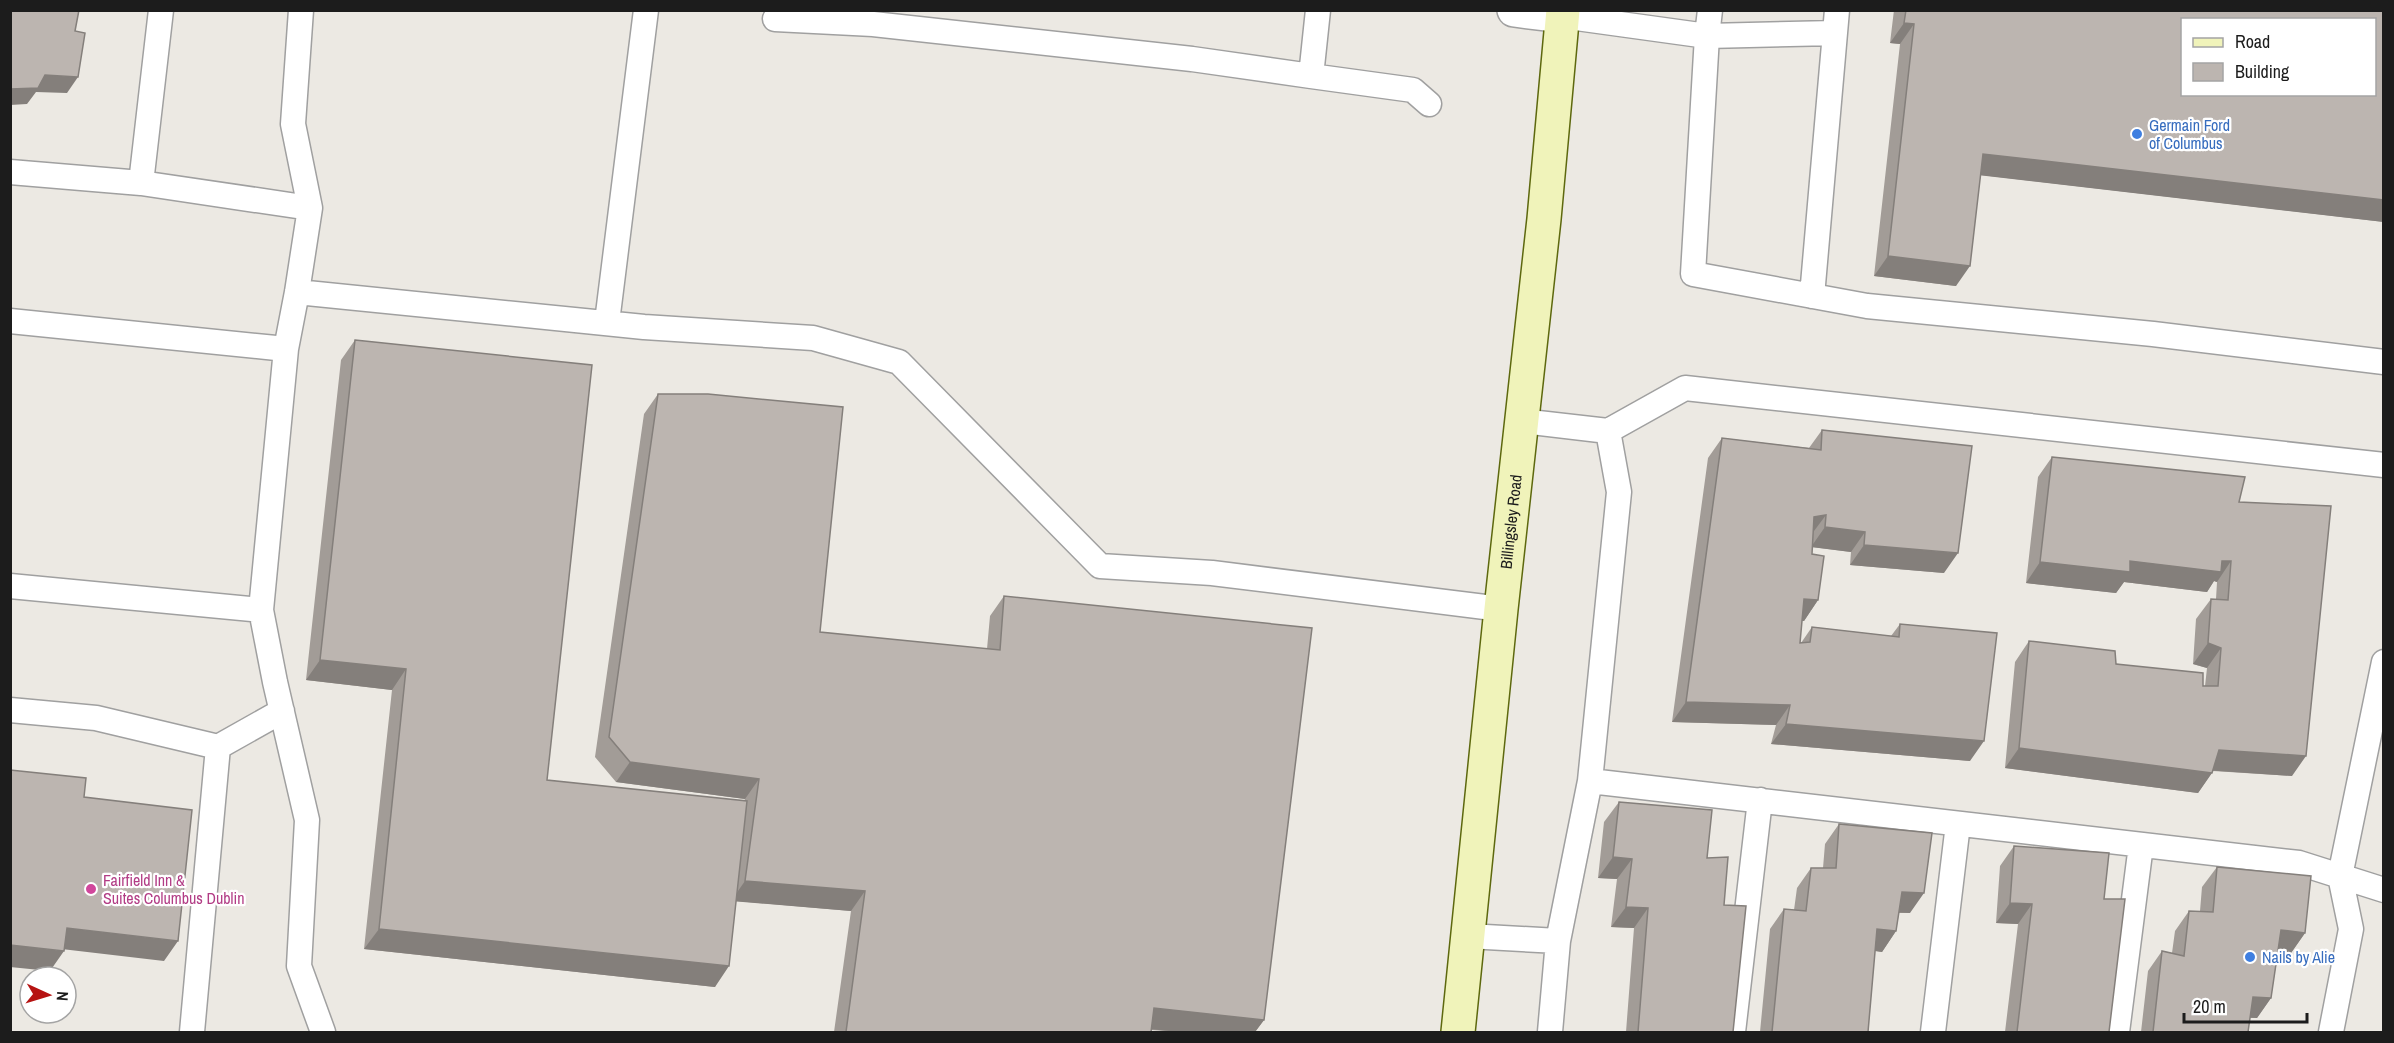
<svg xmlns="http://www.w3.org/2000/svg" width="2394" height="1043" font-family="'Archivo Narrow',sans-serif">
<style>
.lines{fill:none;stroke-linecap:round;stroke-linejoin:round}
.lane-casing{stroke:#a0a0a0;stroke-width:27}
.street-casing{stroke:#a0a0a0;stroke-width:36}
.secondary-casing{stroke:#5d680e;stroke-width:36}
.lane{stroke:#fff;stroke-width:24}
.street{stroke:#fff;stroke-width:33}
.secondary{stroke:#f0f3ba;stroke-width:33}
.wall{fill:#a29c97}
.shaded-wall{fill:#847f7b}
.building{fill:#bcb5b0;stroke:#847f7b;stroke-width:1.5;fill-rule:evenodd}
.shop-dot{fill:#3f7fe0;stroke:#fff;stroke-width:2}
.hotel-dot{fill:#d1479c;stroke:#fff;stroke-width:2}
.labels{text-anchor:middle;stroke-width:4.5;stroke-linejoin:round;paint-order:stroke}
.shop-label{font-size:16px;fill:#366cbe;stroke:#fff;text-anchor:start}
.street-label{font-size:16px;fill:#1c1c1c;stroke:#fff}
.hotel-label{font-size:16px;fill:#b23c85;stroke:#fff;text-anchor:start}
</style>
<rect width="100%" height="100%" fill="#ece9e3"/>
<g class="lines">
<defs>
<path id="lane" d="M161,10L141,183L310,208
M1318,10L1311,76L1413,90L1429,104
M1710,10L1707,36L1835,33
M1562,16L1707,36L1693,274L1867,306L2153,334L2384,362
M775,19L873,24L1192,59L1311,76
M10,172L141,183
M297,292L644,327L813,338L899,362L1100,566L1212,573L1501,609
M1812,296L1837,10
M10,321L286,349L297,292L310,208L293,124L301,10
M607,322L646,10
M1522,421L1608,431L1685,388L2384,465
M1608,431L1619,492L1590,781L2299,863L2384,890
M10,586L261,610L275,682L307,820L299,966L323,1032
M261,610L286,349
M10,710L96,718L218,747
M1468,936L1558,941L1590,781
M192,1032L218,747L282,711
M1550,1032L1558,941
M1733,1032L1760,800
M1933,1032L1958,824
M2117,1032L2141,845
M2331,1032L2351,929L2340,876L2384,662"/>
<path id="street" d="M1514,10L1562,16"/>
<g id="secondary">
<path id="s1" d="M1458,1032L1501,609L1544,219L1563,10"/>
</g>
</defs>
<use href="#lane" class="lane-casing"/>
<use href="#street" class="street-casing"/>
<use href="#secondary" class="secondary-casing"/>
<use href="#lane" class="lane"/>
<use href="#street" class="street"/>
<use href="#secondary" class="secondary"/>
</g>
<path class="wall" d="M1894,10H2384V222L1981,175L1956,286L1874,276L1900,44L1890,43Z
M355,340L547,780L744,801L745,799L616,782L595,757L644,414L658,394L820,632L987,649L990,616L1004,596L1264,1020L1255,1032H1179L1151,1030V1032H834L851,911L736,901L715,987L364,949L392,690L306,680L341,360Z
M1822,430L1944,573L1850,565L1851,552L1812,547V554L1818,600L1804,621L1802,620L1800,643H1801L1812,627L1891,636L1900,624L1970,761L1771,744L1776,725L1672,722L1708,458L1722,438L1809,448Z
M2052,457L2239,502L2292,776L2213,771L2198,793L2005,768L2015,662L2029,641L2205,686L2207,668L2193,664L2196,619L2211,599H2216L2217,582L2214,581L2207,592L2124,582L2116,593L2026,583L2038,477Z
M1619,802L1707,858L1724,905L1733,1032H1626L1634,928L1611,927L1617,879L1598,878L1604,822Z
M1839,824L1910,913H1899L1896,931L1882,952L1875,951L1868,1032H1760L1770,929L1784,909L1794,910L1797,888L1811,868H1823L1825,844Z
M2014,846L2104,899L2109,1032H2005L2018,924L1996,923L2000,866Z
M2217,867L2305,933L2291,953L2278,952L2271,998L2257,1018H2250L2248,1032H2141L2148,971L2162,951L2172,953L2175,931L2189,911H2200L2202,887Z"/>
<path class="shaded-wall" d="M1904,23L1914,24L1900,44L1890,43Z
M45,75L78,77L67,93L36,92L27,104L10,105V89Z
M1983,154L2384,200V222L1969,174Z
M1888,256L1970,266L1956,286L1874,276Z
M1826,515L1811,535L1814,517Z
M1825,527L1865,532L1851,552L1811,547Z
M1864,545L1958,553L1944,573L1850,565Z
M2130,561H2231L2217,582L2214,581L2207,592L2124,582L2116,593L2026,583L2040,562Z
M1804,599L1818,600L1804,621L1790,620Z
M2208,643L2221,648L2207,668L2193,664Z
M320,660L406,669L392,690L306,680Z
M1686,702L1790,705L1776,725L1672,722Z
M1786,724L1984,741L1970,761L1771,744Z
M2019,748L2212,773L2198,793L2005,768Z
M2219,750L2306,756L2292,776L2204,770Z
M630,762L759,779L745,799L616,782Z
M1613,857L1632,859L1617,879L1598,878Z
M745,881L865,891L851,911L731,901Z
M1902,892L1924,893L1910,913L1888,912Z
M2010,903L2032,904L2018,924L1996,923Z
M1626,907L1648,908L1634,928L1611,927Z
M67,928L178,941L164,961L53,948Z
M379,929L729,966L715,987L364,949Z
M1877,929L1896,931L1882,952L1863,949Z
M2281,930L2305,933L2291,953L2266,951Z
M10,945L64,951L50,971L10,967Z
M2253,997L2271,998L2257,1018L2238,1017Z
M1154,1008L1264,1020L1255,1032H1179L1139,1028Z"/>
<path class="building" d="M10,10H79L75,31L85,33L78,77L45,75L38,88L10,89Z
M1906,10H2384V200L1983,154L1970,266L1888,256L1914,24L1904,23ZM2182,20H2374V94H2182Z
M355,340L592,365L547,780L747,801L729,966L379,929L406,669L320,660Z
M658,394H708L843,407L820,632L1000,650L1004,596L1312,628L1264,1020L1154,1008L1151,1032H846L865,891L745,881L759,779L630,762L609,737Z
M1822,430L1972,446L1958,553L1864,545L1865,532L1825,527L1826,515L1814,517L1812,554L1824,556L1818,600L1804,599L1800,643L1810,642L1812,627L1899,637L1900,624L1997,633L1984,741L1786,724L1790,705L1686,702L1722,438L1821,450Z
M2052,457L2245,477L2239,502L2331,506L2306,756L2219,750L2212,773L2019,748L2029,641L2115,651L2116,664L2203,673V686H2218L2221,648L2208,643L2211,599L2228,600L2231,561H2222L2221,572L2130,561V572L2040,562Z
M10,770L86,778L84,797L192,810L178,941L67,928L64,951L10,945Z
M1619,802L1712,810L1707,858L1728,857L1724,905L1746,906L1733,1032H1638L1648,908L1626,907L1632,859L1613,857Z
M1839,824L1932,833L1924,893L1902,892L1896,931L1877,929L1868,1032H1772L1784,909L1806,911L1811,868H1836Z
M2014,846L2109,853L2104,899H2125L2109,1032H2017L2032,904L2010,903Z
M2217,867L2311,876L2305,933L2281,930L2271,998L2253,997L2248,1032H2153L2162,951L2184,956L2189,911L2213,912Z"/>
<g class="shop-dot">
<circle cx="2137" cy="134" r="6"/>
<circle cx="2250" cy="957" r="6"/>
</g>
<circle class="hotel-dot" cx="91" cy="889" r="6"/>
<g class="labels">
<g class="shop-label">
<text x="2149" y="131">Germain Ford<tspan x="2149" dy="18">of Columbus</tspan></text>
<text x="2262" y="963">Nails by Alie</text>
</g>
<g class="street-label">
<text dy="6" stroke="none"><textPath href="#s1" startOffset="513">Billingsley Road</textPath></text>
</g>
<g class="hotel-label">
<text x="103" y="886">Fairfield Inn &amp;<tspan x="103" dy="18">Suites Columbus Dublin</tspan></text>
</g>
</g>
<rect width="2394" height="1043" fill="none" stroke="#1c1c1c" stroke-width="24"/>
<rect x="2181" y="18" width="195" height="78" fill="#ffffff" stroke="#a4a4a4" stroke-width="1.5"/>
<rect x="2193" y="38" width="30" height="9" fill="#f0f3ba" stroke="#a4a4a4" stroke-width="1.5"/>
<text x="2235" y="48" font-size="18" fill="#1c1c1c">Road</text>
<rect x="2193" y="63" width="30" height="18" fill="#bcb5b0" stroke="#a4a4a4" stroke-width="1.5"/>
<text x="2235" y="78" font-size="18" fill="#1c1c1c">Building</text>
<g transform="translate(48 995) rotate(94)"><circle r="28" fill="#ffffff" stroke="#a4a4a4" stroke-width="1.5"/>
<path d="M0-4.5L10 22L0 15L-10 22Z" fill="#b61312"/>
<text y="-9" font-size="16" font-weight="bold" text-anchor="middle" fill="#1c1c1c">N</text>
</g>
<path d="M2184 1013v9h123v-9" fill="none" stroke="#1c1c1c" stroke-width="3"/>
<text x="2193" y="1013" font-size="18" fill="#1c1c1c" stroke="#ffffff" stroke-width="4.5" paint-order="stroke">20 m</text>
</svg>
